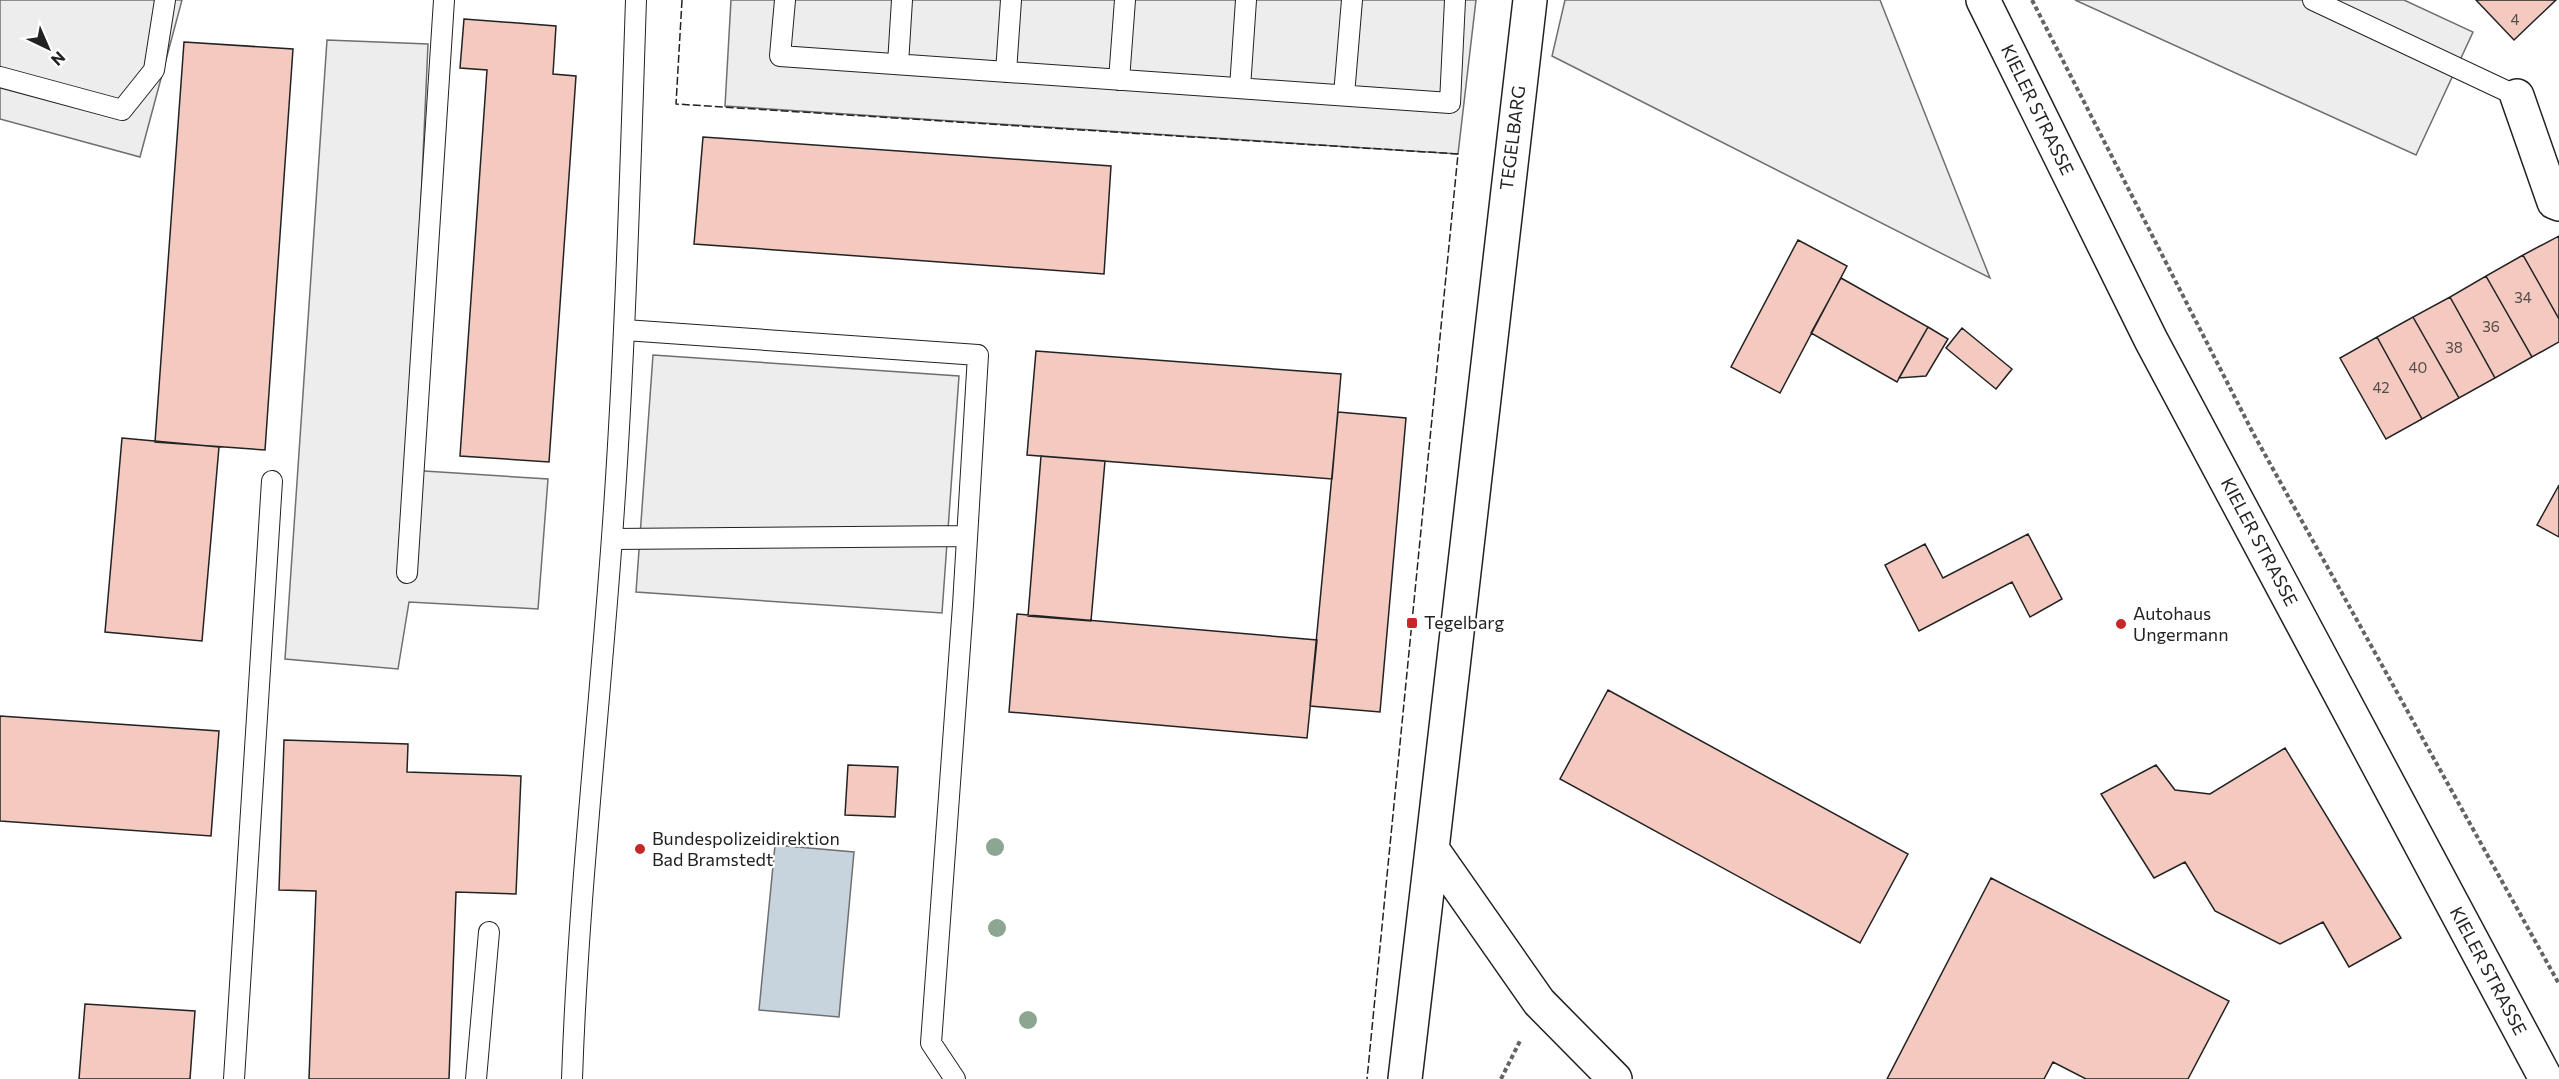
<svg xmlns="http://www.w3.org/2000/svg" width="2559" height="1079" font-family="Commissioner,sans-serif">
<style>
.parking{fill:#ededed;stroke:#6f6f6f;stroke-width:1.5}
.water{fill:#c7d3dd;stroke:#6f6f6f;stroke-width:1.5}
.building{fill:#f3c9c0;stroke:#222;stroke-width:1.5}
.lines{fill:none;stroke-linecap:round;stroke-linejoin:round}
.lane-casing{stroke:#222;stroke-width:22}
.street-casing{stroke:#222;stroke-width:36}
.secondary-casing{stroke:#222;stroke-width:36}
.path{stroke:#646464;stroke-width:4;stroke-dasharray:4.5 3;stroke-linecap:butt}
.lane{stroke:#fff;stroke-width:20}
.street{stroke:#fff;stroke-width:33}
.secondary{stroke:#fff;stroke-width:33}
.fence{stroke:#222;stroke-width:1.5;stroke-dasharray:8 3;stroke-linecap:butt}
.tree{fill:#8da692}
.poi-dot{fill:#c62828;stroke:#fff;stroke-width:2}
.labels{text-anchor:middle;stroke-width:4.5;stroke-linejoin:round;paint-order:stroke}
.number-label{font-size:15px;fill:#564c4a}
.street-label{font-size:18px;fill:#222;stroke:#fff}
.poi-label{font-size:18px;fill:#222;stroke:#fff;text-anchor:start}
</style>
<rect width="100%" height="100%" fill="#fff"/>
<path class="parking" d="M0,0H182L140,157L0,119Z
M731,0H1476L1458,154L725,106Z
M1565,0H1880L1990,278L1552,56Z
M2075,0H2404L2473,32L2416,155Z
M327,40L428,44L409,470L548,479L538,609L409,602L398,669L285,659Z
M653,355L959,376L942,613L636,592Z"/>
<path class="water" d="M775,845L854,852L839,1017L759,1010Z"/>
<path class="building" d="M2476,0H2556L2514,40Z
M464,19L556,26L553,74L576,76L549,462L460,456L487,70L460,68Z
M184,42L293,49L265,450L155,442Z
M703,137L1111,166L1104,274L694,244Z
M2559,236V319L2523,255Z
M1798,240L1847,266L1780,393L1731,367Z
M2523,255L2559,319V342L2532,357L2486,276Z
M2486,276L2532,357L2495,378L2450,297Z
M1841,278L1928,327L1897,382L1811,333Z
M2450,297L2495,378L2459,398L2413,317Z
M2413,317L2459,398L2422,419L2377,337Z
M1928,327L1948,339L1926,376L1899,378Z
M1962,328L2012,369L1996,389L1946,348Z
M2377,337L2422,419L2386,439L2340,358Z
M1036,351L1341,374L1332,479L1027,455Z
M1338,412L1406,418L1380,712L1310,706Z
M122,438L219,447L202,641L105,632Z
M1041,456L1105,461L1091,621L1028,616Z
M2559,485V537L2537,525Z
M2028,534L2062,599L2030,617L2012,582L1919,631L1885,565L1925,544L1943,578Z
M1017,614L1317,640L1307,738L1009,712Z
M1608,690L1908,854L1860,943L1560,779Z
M0,716L219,731L211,836L0,821Z
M284,740L408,744L407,772L521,776L516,894L456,892L449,1079H309L316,891L279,890Z
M2285,748L2401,938L2349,967L2323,922L2280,944L2215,911L2185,862L2154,878L2101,794L2156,765L2175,790L2210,794Z
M848,765L898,767L895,817L845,815Z
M1991,878L2229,1001L2188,1079H2086L2053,1062L2044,1079H1887Z
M85,1004L195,1011L190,1079H79Z"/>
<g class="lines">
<defs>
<path id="lane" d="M785,0L780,56L1450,103L1455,0
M2313,0L2517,96
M898,64L902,0
M1006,72L1011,0
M0,77L122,110L154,70L165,0
M1119,80L1125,0
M1240,88L1246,0
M1344,95L1352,0
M625,330L978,355L963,605L931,1043L955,1079
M612,539L967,536
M407,573L444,0
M234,1079L272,481
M476,1079L489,932
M572,1079C578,898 599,718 612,537C625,358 630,179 636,0"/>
<path id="street" d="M1530,0L1432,849L1539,1002L1615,1079
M2517,96L2554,202L2559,204
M1405,1079L1432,849"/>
<path id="secondary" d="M1983,0L2151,340L2546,1079"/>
</defs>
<use href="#lane" class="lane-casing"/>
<use href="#street" class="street-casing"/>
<use href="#secondary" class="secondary-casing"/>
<path class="path" d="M2032,0L2253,433L2559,984
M1501,1079L1520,1041"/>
<use href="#lane" class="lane"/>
<use href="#street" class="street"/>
<use href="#secondary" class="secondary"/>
<path class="fence" d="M682,0L676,104L1458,154L1367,1079"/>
</g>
<g class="tree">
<circle cx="995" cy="847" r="9"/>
<circle cx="997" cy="928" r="9"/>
<circle cx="1028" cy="1020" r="9"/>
</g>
<g class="poi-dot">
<rect x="1406" y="617" width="12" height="12" rx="3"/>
<circle cx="2121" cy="624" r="6"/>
<circle cx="640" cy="849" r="6"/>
</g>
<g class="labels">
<g class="number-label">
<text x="2515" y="25">4</text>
<text x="2523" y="303">34</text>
<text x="2491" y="332">36</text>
<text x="2454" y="353">38</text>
<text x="2418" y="373">40</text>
<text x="2381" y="393">42</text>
</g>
<g class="street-label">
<text transform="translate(2037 110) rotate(64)" y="6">KIELER STRASSE</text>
<text transform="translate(1513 138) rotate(-83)" y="6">TEGELBARG</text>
<text transform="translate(2259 542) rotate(62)" y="6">KIELER STRASSE</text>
<text transform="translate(2488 971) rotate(62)" y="6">KIELER STRASSE</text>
</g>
<g class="poi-label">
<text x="2133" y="620">Autohaus<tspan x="2133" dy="21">Ungermann</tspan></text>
<text x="1424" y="629">Tegelbarg</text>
<text x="652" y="845">Bundespolizeidirektion<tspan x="652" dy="21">Bad Bramstedt</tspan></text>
</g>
</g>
<g transform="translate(48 48) rotate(136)" stroke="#ffffff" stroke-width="4.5" paint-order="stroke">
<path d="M0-4.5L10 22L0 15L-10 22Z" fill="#222222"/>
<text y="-9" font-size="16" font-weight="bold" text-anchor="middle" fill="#222222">N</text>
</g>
</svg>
